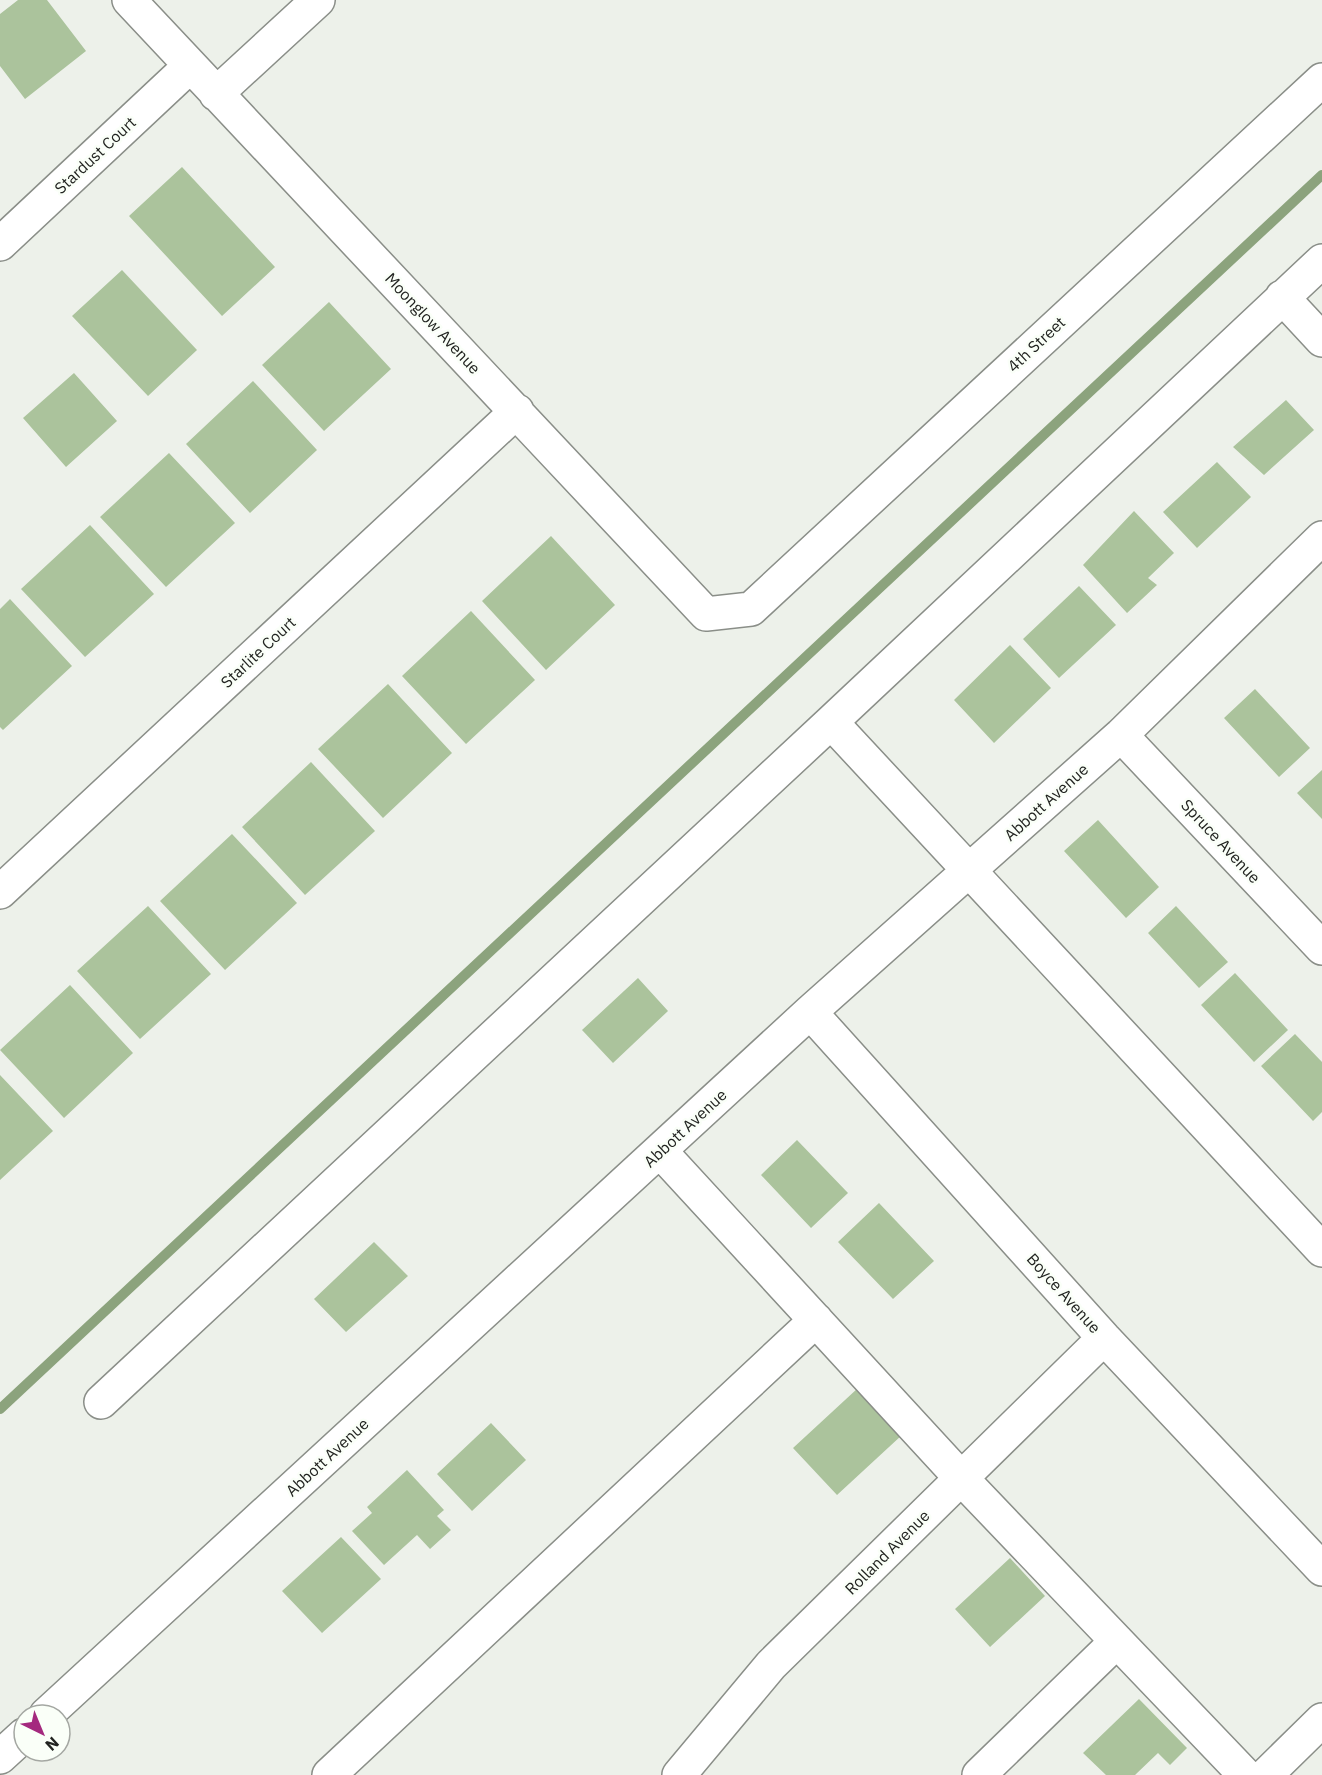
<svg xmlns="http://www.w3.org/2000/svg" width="1322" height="1775" font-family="'IBM Plex Sans',sans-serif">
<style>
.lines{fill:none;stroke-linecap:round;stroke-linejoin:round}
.stream{stroke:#8ca37d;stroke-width:10}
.building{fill:#abc39c}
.minor-casing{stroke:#8a8e88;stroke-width:36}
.minor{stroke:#fff;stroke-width:33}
.labels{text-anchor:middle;stroke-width:5;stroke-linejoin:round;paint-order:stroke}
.street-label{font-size:16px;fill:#222421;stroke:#fafff8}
</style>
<rect width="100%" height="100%" fill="#edf1ea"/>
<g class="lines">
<path class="stream" d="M0,1409L1322,175"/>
</g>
<path class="building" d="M18,0H47L86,51L25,99L0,66V14Z
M182,167L275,267L222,316L129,216Z
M122,270L197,350L148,396L72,316Z
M329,302L391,369L324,431L262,365Z
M74,373L117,421L66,467L23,418Z
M253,381L317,450L250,513L186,444Z
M1286,400L1314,430L1264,475L1233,447Z
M169,453L235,523L166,587L100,517Z
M1217,462L1251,497L1197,548L1163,512Z
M1134,511L1174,553L1148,578L1157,585L1127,613L1083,565Z
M90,525L154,594L85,657L21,589Z
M551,536L615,605L546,670L482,601Z
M1079,586L1116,625L1059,678L1023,639Z
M10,599L72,666L3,730L0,727V609Z
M471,611L535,680L466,744L402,676Z
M1010,645L1051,688L994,743L954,700Z
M388,684L452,753L383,818L318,749Z
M1255,689L1310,748L1279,777L1224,718Z
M311,762L375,831L305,895L242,827Z
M1322,770V819L1297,793Z
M1098,820L1159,887L1126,918L1064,851Z
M232,834L297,903L225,970L160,901Z
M148,906L211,974L140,1039L77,971Z
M1176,906L1228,962L1199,988L1148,933Z
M1235,973L1288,1030L1254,1062L1201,1005Z
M638,978L668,1011L613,1063L582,1030Z
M70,985L133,1053L64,1118L0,1050Z
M1295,1034L1322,1062V1112L1313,1121L1261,1066Z
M0,1075L53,1131L0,1180Z
M797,1140L848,1193L811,1228L761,1175Z
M879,1203L934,1261L893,1299L838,1242Z
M374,1242L408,1276L346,1332L314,1299Z
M858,1388L902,1435L837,1495L793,1448Z
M491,1423L526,1460L472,1511L437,1474Z
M407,1470L444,1510L437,1516L451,1530L430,1549L417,1535L384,1565L352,1531L372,1513L367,1507Z
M341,1537L381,1579L322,1633L282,1591Z
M1010,1558L1045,1596L990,1647L955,1609Z
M1139,1699L1187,1748L1170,1765L1158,1753L1135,1775H1106L1083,1753Z"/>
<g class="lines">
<defs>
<path id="minor" d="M129,0L706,614L751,609L1322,80
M216,94L318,0
M0,244L190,66
M1282,297L1322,340
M831,722L1322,1250
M1121,735L1322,948
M0,892L517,411
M810,1012L1104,1338L1322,1569
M660,1151L961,1478L1245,1775
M101,1402L831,722L1322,261
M46,1715L810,1012L1121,735L1322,538
M0,1757L24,1735
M329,1775L816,1320
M679,1775L771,1665L1104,1338
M979,1775L1117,1641
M1266,1775L1322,1720"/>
</defs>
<use href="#minor" class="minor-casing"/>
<use href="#minor" class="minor"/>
</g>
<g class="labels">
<g class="street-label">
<text transform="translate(95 155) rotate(-43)" y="6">Stardust Court</text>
<text transform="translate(433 323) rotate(47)" y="6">Moonglow Avenue</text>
<text transform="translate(1036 344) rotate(-43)" y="6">4th Street</text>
<text transform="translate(258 652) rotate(-43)" y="6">Starlite Court</text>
<text transform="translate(1046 802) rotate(-42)" y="6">Abbott Avenue</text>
<text transform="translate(1221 841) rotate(47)" y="6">Spruce Avenue</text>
<text transform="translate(685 1128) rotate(-43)" y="6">Abbott Avenue</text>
<text transform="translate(1064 1293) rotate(48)" y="6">Boyce Avenue</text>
<text transform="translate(327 1457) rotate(-43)" y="6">Abbott Avenue</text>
<text transform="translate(887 1552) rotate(-45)" y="6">Rolland Avenue</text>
</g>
</g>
<g transform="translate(42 1733) rotate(137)"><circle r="28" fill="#fafff8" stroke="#a4a7a2" stroke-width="1.5"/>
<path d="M0-4.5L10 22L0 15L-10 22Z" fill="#a4297e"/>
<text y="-9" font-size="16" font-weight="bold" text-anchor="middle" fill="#222421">N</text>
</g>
</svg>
